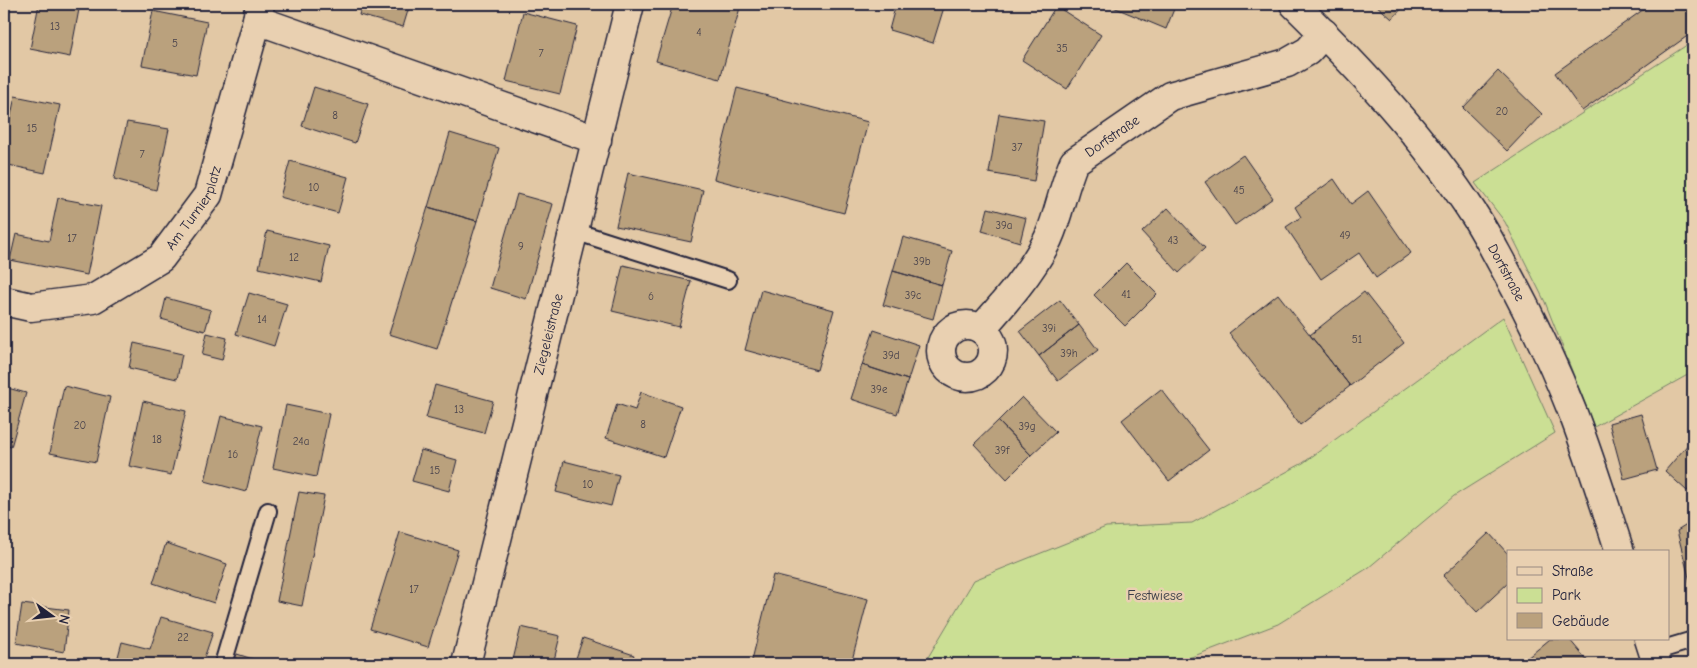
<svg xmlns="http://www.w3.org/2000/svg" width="1697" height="668" font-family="'Comic Neue',sans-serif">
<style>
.green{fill:#cbdf94;stroke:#768068}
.building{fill:#baa17d;stroke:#22223b}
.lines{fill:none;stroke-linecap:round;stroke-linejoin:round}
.lane-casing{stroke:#22223b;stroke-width:20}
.street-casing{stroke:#22223b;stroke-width:31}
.secondary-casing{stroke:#22223b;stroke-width:31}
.lane{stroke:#e9d0b1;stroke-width:16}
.street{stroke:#e9d0b1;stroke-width:28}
.secondary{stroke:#e9d0b1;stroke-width:28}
.labels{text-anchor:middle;stroke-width:5;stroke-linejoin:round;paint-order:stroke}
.number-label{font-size:11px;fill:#48424c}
.street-label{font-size:14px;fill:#22223b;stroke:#e9d0b1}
.park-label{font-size:14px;fill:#3b3e48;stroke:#e9d0b1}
</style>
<rect width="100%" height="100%" fill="#e2c8a5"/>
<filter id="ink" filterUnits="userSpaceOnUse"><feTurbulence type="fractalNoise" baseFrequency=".02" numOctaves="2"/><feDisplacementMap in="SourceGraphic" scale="10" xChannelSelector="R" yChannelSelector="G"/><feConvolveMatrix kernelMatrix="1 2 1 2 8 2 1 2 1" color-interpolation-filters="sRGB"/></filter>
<g filter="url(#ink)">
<path class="green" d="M1693,41V372L1594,427L1545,302L1505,222L1475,183Z
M1503,317L1555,433L1454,496L1368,568L1278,624L1173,664H924L974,580L1106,527L1192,523L1303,463Z"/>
<path class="building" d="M39,4H80L70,57L30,49Z
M362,4H410L403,27L359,15Z
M673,4H741L720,79L656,61Z
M896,4H945L933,43L889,30Z
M1106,4H1176L1166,29Z
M1375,4H1406L1392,19Z
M1651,4H1693V32L1582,111L1555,73Z
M1056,6L1101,35L1067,89L1022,60Z
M153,11L207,22L196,75L142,65Z
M523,12L577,26L560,94L506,81Z
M1498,71L1542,114L1507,151L1463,108Z
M314,87L368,104L355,143L302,126Z
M737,88L868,122L844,213L714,179Z
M15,96L60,105L45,173L4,164V150Z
M999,114L1044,121L1034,181L989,173Z
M127,122L169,129L156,190L114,179Z
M450,133L499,148L477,221L428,207Z
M1243,155L1273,198L1235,225L1205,182Z
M290,161L348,177L338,213L280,197Z
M628,173L703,190L691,242L616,226Z
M1334,179L1351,204L1368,191L1411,253L1376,278L1359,253L1321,279L1286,227L1301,217L1295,207Z
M517,194L553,204L526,299L490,288Z
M58,198L101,206L87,275L10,260L16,234L49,241Z
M428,207L477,221L437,349L389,334Z
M988,208L1026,218L1020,242L982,231Z
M1168,208L1205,248L1179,273L1142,232Z
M267,231L329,246L321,282L259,268Z
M903,237L952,251L942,285L893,271Z
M1126,263L1157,294L1125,326L1094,295Z
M623,265L691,281L679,327L612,311Z
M893,271L942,285L933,319L883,305Z
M761,290L834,310L817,370L745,350Z
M1364,292L1404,343L1350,386L1310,335Z
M249,293L287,304L274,346L236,334Z
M1278,294L1350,386L1300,425L1229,333Z
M166,298L211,310L205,331L161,319Z
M1060,300L1079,325L1039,356L1020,331Z
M1079,325L1098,350L1058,381L1039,356Z
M874,330L919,345L908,380L862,365Z
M207,333L227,338L222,360L202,355Z
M134,343L182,354L177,379L129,368Z
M862,365L908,380L897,414L851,399Z
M435,385L493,401L484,433L426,418Z
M64,386L110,397L96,462L50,453Z
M4,387L26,393L11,447L4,445Z
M1161,389L1209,450L1169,481L1122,420Z
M641,392L681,406L664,457L606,438L617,404L635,410Z
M1022,397L1056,432L1031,455L998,421Z
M143,401L186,411L171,475L129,466Z
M286,405L329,414L316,477L273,468Z
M1641,414L1657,470L1624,479L1609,423Z
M221,416L262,426L246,492L205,481Z
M998,421L1031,455L1007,479L974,444Z
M1690,442L1693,445V484L1687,491L1665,471Z
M421,450L457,460L449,491L412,481Z
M564,461L619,475L611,506L556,492Z
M299,492L324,496L302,606L277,601Z
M1693,521V593L1677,531Z
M400,532L458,550L428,647L370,629Z
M1489,533L1508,554V583L1477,612L1443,576Z
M166,543L227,564L214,603L153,583Z
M773,575L868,599L851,664H751Z
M22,604L69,610L64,652L16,643Z
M161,617L213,632L202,664H116L122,642L150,649Z
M521,627L560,636L553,664H512Z
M583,638L634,655L631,664H574Z
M1550,639H1569L1590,664H1520Z
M237,654L268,664H234Z"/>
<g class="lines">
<defs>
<path id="lane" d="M574,231L728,280
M1653,652L1693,640
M223,664L268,511"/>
<g id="street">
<path d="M257,20L597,140"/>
<path id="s1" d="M4,301L31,307L93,299L161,258L208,195L257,20L260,4"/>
<circle cx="967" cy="351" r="26"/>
<path id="s2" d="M981,329C1006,301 1031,273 1048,239C1059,215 1063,187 1074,162L1170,96L1287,63L1308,51L1324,33"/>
<path id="s3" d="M466,664L630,4"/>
</g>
<g id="secondary">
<path id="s4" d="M1294,4C1360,69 1424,137 1475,216C1486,233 1495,251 1505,269C1531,317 1554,365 1574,416C1591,461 1605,506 1620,552"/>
<path d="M1649,639L1657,664"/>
</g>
</defs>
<use href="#lane" class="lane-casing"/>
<use href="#street" class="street-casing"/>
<use href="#secondary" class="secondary-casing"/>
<use href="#lane" class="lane"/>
<use href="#street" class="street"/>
<use href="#secondary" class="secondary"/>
</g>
</g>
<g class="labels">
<g class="number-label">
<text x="55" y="30">13</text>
<text x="699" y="36">4</text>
<text x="175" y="47">5</text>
<text x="1062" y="52">35</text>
<text x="541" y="57">7</text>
<text x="1502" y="115">20</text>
<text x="335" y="119">8</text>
<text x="32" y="132">15</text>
<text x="1017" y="151">37</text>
<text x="142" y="158">7</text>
<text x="314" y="191">10</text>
<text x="1239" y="194">45</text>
<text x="1004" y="229">39a</text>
<text x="1345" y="239">49</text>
<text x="72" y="242">17</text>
<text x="1173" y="244">43</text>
<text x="521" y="250">9</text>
<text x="294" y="261">12</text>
<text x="922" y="265">39b</text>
<text x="1126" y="298">41</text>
<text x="913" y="299">39c</text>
<text x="651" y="300">6</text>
<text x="262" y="323">14</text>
<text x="1049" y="332">39i</text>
<text x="1357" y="343">51</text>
<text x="1069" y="357">39h</text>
<text x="891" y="359">39d</text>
<text x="879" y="393">39e</text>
<text x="459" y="413">13</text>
<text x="643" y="428">8</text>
<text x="80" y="429">20</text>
<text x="1027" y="430">39g</text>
<text x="157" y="443">18</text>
<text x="301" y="445">24a</text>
<text x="1002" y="454">39f</text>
<text x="233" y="458">16</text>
<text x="435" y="474">15</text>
<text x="588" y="488">10</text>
<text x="414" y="593">17</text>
<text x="183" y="641">22</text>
</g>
<g class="street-label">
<text dy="5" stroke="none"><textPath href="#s2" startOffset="240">Dorfstraße</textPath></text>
<text dy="5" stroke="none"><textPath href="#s1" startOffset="230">Am Turnierplatz</textPath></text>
<text dy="5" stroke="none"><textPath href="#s4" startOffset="344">Dorfstraße</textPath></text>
<text dy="5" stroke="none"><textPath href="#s3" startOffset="340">Ziegeleistraße</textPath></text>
</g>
<g class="park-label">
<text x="1155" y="600">Festwiese</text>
</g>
</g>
<rect width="1697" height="668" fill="none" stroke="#e9d0b1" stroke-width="20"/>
<rect x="10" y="10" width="1677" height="648" fill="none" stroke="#22223b" stroke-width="2" filter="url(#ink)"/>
<rect x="1507" y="550" width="162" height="90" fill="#e9d0b1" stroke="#998a82"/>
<rect x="1517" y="567" width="25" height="8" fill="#e9d0b1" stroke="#998a82"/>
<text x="1552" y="576" font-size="15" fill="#22223b">Straße</text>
<rect x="1517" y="588" width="25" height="15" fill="#cbdf94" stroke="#998a82"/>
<text x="1552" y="600" font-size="15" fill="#22223b">Park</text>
<rect x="1517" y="613" width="25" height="15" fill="#baa17d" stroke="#998a82"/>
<text x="1552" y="626" font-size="15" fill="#22223b">Gebäude</text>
<g transform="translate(52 616) rotate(105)" stroke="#e9d0b1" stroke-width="4" paint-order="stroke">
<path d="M0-4L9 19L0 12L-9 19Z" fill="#22223b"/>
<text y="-8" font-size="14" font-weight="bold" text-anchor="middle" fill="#22223b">N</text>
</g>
</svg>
